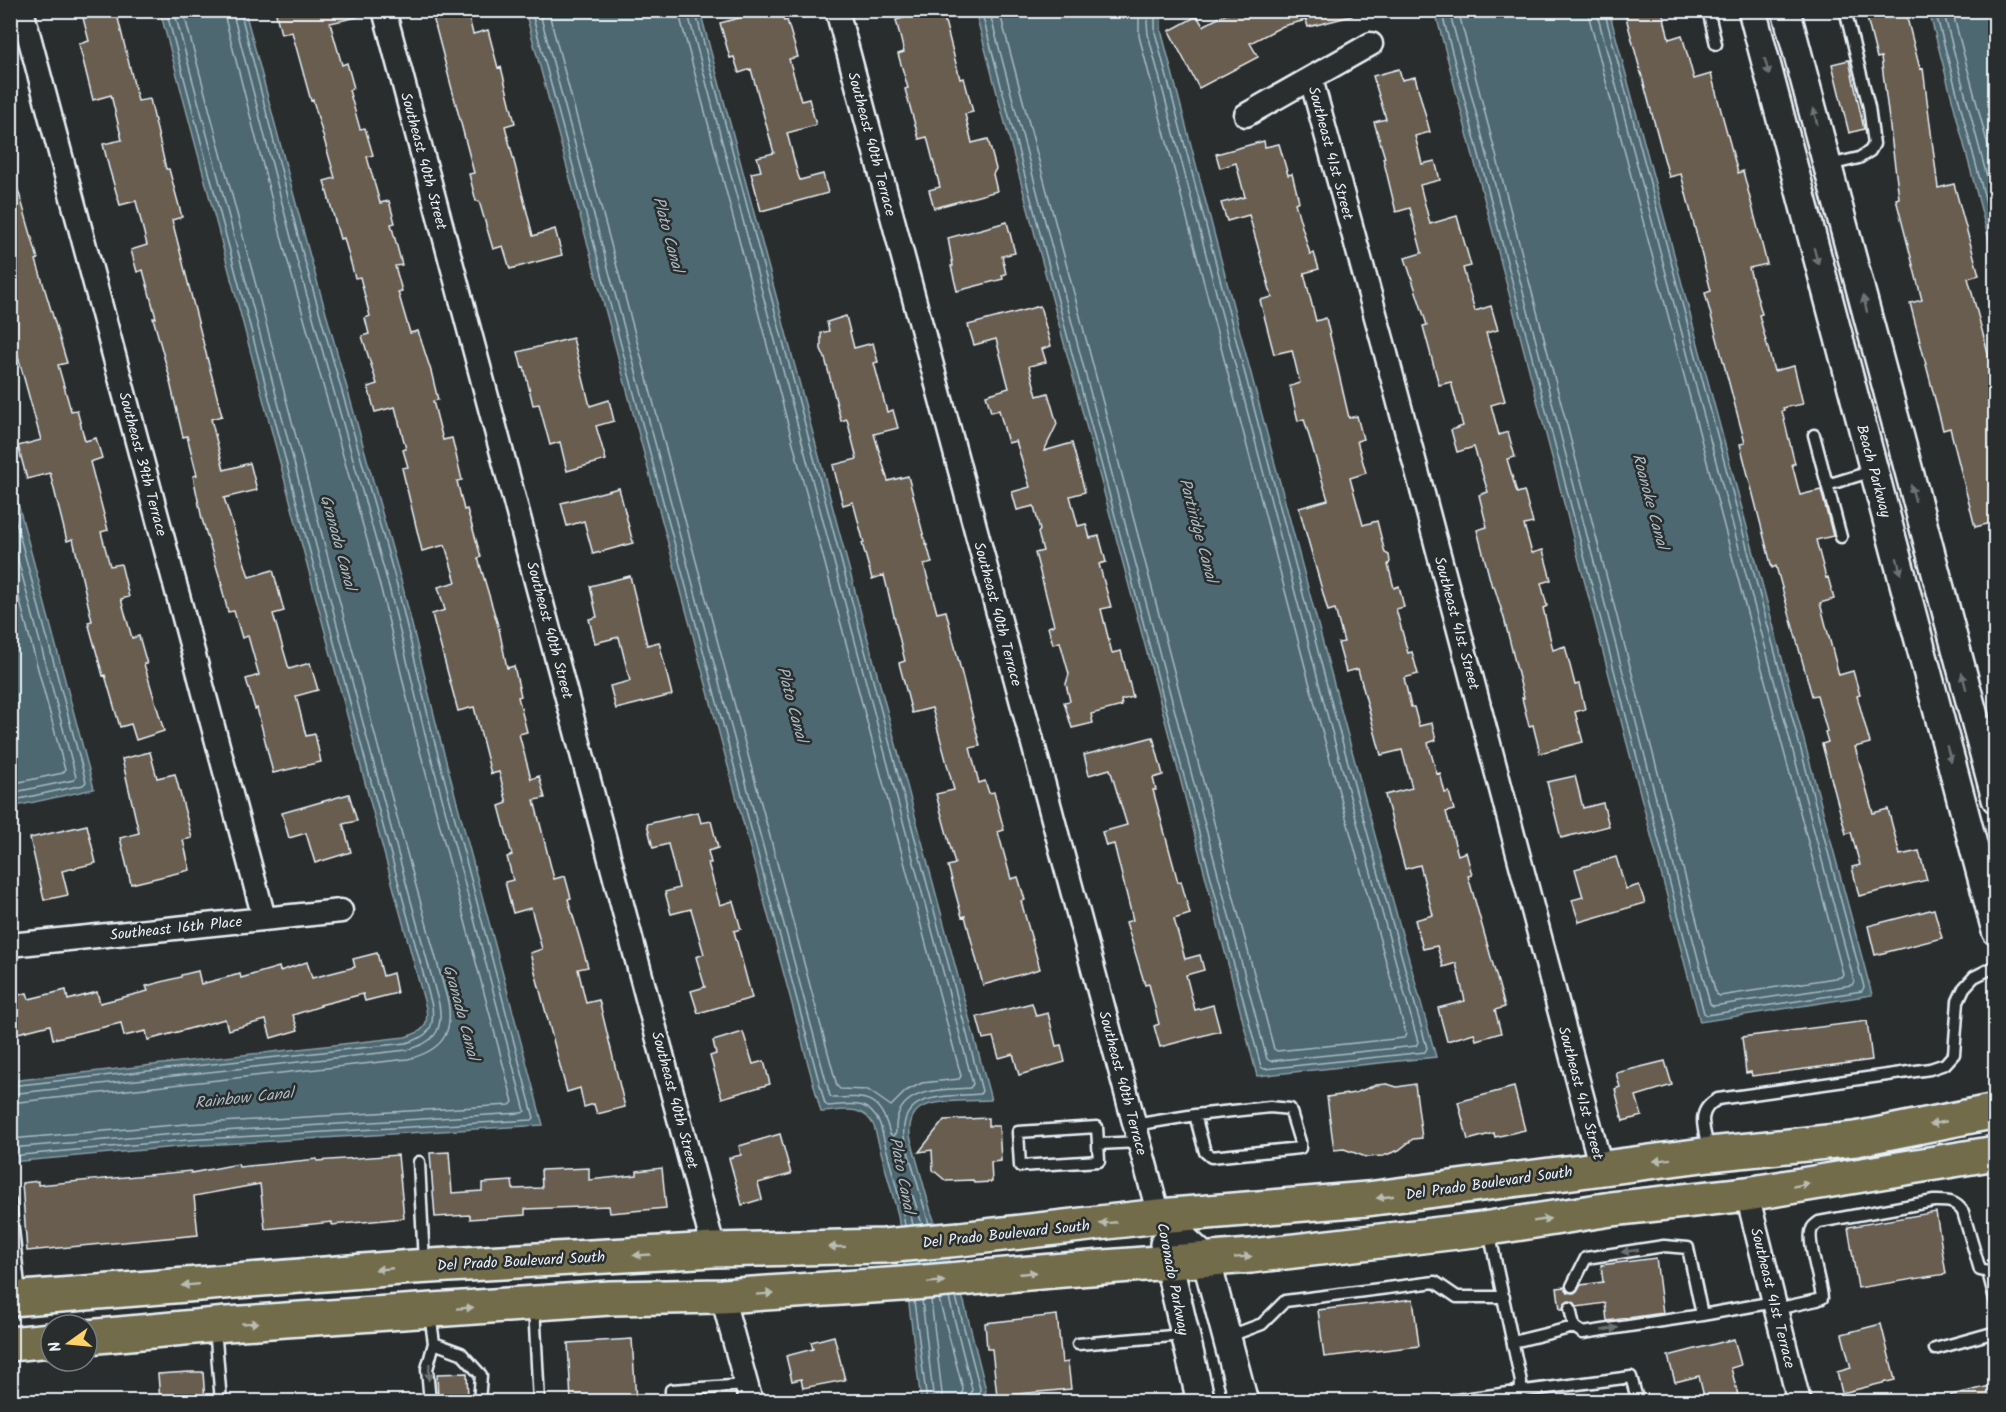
<svg xmlns="http://www.w3.org/2000/svg" width="2006" height="1412" font-family="Kalam,sans-serif">
<style>
.water{fill:#4d6771;stroke:#8b9ea7;stroke-width:1.5}
.lines{fill:none;stroke-linecap:round;stroke-linejoin:round}
.shore{stroke:#aabac2;stroke-width:1.5}
.building{fill:#675d4f;stroke:#e8f1f8;stroke-width:1.5}
.service-casing{stroke:#e8f1f8;stroke-width:15}
.minor-casing{stroke:#e8f1f8;stroke-width:27}
.tertiary-casing{stroke:#e8f1f8;stroke-width:32}
.primary-casing{stroke:#e8f1f8;stroke-width:38}
.service{stroke:#2a2d2e;stroke-width:10}
.minor{stroke:#2a2d2e;stroke-width:22}
.tertiary{stroke:#2a2d2e;stroke-width:27}
.primary{stroke:#726c4b;stroke-width:33}
.oneway{fill:#6c7275}
.oneway2{fill:#b9bcb3}
.labels{text-anchor:middle;stroke-width:5;stroke-linejoin:round;paint-order:stroke}
.street-label{font-size:15px;fill:#e8f1f8;stroke:#2a2d2e}
.water-label{font-size:16px;font-style:italic;fill:#aabac2;stroke:#2a2d2e}
</style>
<rect width="100%" height="100%" fill="#2a2d2e"/>
<filter id="ink" filterUnits="userSpaceOnUse"><feTurbulence type="fractalNoise" baseFrequency=".0167" numOctaves="2"/><feDisplacementMap in="SourceGraphic" scale="12" xChannelSelector="R" yChannelSelector="G"/><feConvolveMatrix kernelMatrix="1 2 1 2 8 2 1 2 1" color-interpolation-filters="sRGB"/></filter>
<g filter="url(#ink)">
<path class="water" d="M160,11H245L308,249L402,584L438,731L543,1125L188,1146L11,1162V1081L405,1037C423,1032 429,1027 426,1008L367,790Z
M525,11H700L991,1100C973,1101 933,1099 919,1109C910,1116 909,1126 910,1136L931,1212L964,1302L986,1390L983,1401H921L898,1215L874,1126C862,1103 842,1111 821,1112Z
M975,11H1164L1161,16V30C1250,373 1341,715 1436,1057L1257,1076L1165,720Z
M1435,11H1609L1872,995L1700,1022Z
M1929,11H1995V263Z
M11,477L94,789L12,807L10,803Z"/>
<g class="lines">
<path class="shore" d="M531,10L825,1104L828,1106C852,1104 868,1099 880,1124L903,1213L905,1226
M539,10L830,1096L833,1098C869,1096 880,1097 890,1134L893,1136L896,1133C893,1088 938,1090 970,1088L973,1084L687,10
M548,10L837,1086L840,1089L868,1090L891,1106L906,1091L922,1083L959,1079L961,1076L678,10
M695,10L982,1091L980,1094C948,1097 899,1091 904,1137L929,1224
M981,10L1261,1067L1264,1069L1425,1052L1427,1048L1334,712L1155,32V16L1157,10
M989,10L1267,1059L1270,1061L1416,1046L1418,1042L1327,714L1148,34L1147,22L1149,10
M999,10L1274,1049L1277,1051L1404,1038L1406,1034L1318,716L1139,36V10
M1441,10L1704,1013L1707,1015L1862,991L1864,987L1604,10
M1449,10L1710,1004L1713,1006L1852,985L1854,981L1596,10
M1458,10L1716,994L1720,996L1841,977L1843,974L1587,10
M1935,10L1996,240
M1943,10L1996,211
M1952,10L1996,176
M10,500L86,782L83,785L10,801
M10,530L76,777L74,780L10,793
M10,564L65,770L63,773L10,784
M10,1086L406,1043C428,1037 435,1029 432,1006L373,789L166,10
M10,1094L407,1050C433,1043 444,1032 439,1004L380,787L174,10
M10,1103L408,1059C440,1051 454,1035 448,1002L388,784L183,10
M10,1139L186,1124L510,1105L513,1102L416,736L381,589L286,255L223,10
M10,1148L187,1133L522,1113L525,1111L425,734L389,587L295,253L232,10
M10,1156L187,1140L532,1120L534,1118L432,732L397,585L302,251L240,10
M913,1225L907,1198L910,1195L913,1196L922,1224
M956,1297L980,1389L978,1402
M949,1298L972,1389L970,1402
M939,1299L963,1389L961,1402
M922,1300L934,1402
M931,1300L943,1402
M914,1301L927,1402"/>
</g>
<path class="building" d="M81,10H116L138,101L150,99L166,169H169L182,217L172,220L222,416L211,419L224,470L250,463L257,490L224,498L249,577L273,570L284,611L273,614L289,669L310,663L318,690L296,696L306,736L315,734L321,762L273,773L257,708L255,709L246,679L259,675L248,636L242,638L234,611L228,612L221,585H222L202,519L193,476L197,475L187,436L183,437L170,382H171L153,318H156L143,270L137,272L131,250L147,245L136,201L120,205L109,168L103,144L122,140L111,95L93,100L79,44L89,41Z
M275,10H357L358,17L330,23L342,65L347,63L354,88L349,90L360,129L365,128L373,155L367,157L380,203L389,201L395,223L391,224L402,265L395,266L402,291L398,292L410,333L418,331L431,371L438,400L433,401L443,440L452,438L462,480L457,481L464,510L467,509L481,557L478,558L499,629L507,668L514,666L521,696L518,697L527,732L519,734L531,779L539,776L545,798L534,800L554,879L565,876L571,898L568,899L588,967L578,969L586,1003L599,1000L625,1107L597,1114L594,1104L584,1107L580,1088L567,1092L530,953L542,949L531,908L513,913L505,882L513,880L507,857L512,855L499,806L507,803L499,772L491,774L474,707L458,711L432,614L445,610L438,587L456,582L445,545L422,551L402,468L408,467L403,450L406,449L395,407L375,412L368,387L377,384L362,336L369,334L365,318L370,316L360,277L355,278L344,238L340,239L324,181L335,178L313,100L311,101L292,32L281,34Z
M443,10H467L473,34L488,30L498,68L501,67L515,123L505,126L533,236L555,229L562,255L510,269L503,246L493,249L479,201H476L469,174L474,173L432,13Z
M769,10H781L784,21L787,20L798,57L789,59L801,101L809,99L816,125L787,133L798,175L800,180L823,174L828,193L761,211L751,173L761,171L757,157L774,153L751,69L739,73L734,57L730,58L720,23Z
M933,10H942L960,79L964,78L973,112L965,114L972,143L988,139L996,169L993,174L997,191L934,208L929,190L940,187L927,137L919,139L905,89L908,88L898,54L904,52L896,20Z
M1234,10H1351L1352,16L1308,27L1306,20L1283,26L1250,43L1258,57L1199,88L1169,31L1197,16L1203,26Z
M1624,10H1662L1669,39L1682,35L1694,79L1711,74L1738,173L1743,171L1767,264L1749,268L1762,314L1759,315L1774,371L1794,366L1803,404L1783,408L1784,410L1782,411L1795,464H1792L1800,495L1821,490L1833,536L1816,540L1826,578L1828,577L1834,599L1820,603L1839,675L1853,671L1860,695L1857,696L1870,743L1855,747L1873,813L1888,809L1900,855L1919,851L1927,880L1859,896L1852,867L1860,865L1851,832L1846,834L1822,744L1828,742L1825,732L1827,731L1817,695L1812,696L1776,566L1772,568L1740,444L1745,443L1705,293L1711,291L1681,174L1669,177Z
M1865,10H1905L1920,69L1923,68L1938,188L1954,184L1979,275L1968,278L1995,379V522L1975,527L1950,428L1943,430L1910,303L1922,300L1896,199L1899,198L1881,57L1877,58Z
M1849,60L1864,129L1849,133L1832,64Z
M1399,69L1402,80L1415,77L1430,132L1415,136L1422,164L1435,161L1440,180L1420,185L1430,224L1457,216L1471,266L1463,268L1475,311L1491,306L1498,330L1486,333L1505,401L1491,405L1499,435L1508,432L1515,457L1507,459L1517,493L1524,491L1533,523L1524,525L1532,553L1543,550L1551,580L1541,583L1547,606L1543,608L1553,650L1565,646L1575,685L1579,684L1585,709L1575,712L1583,742L1540,753L1533,725L1529,726L1522,698H1524L1504,618L1494,586L1492,587L1477,530L1487,527L1479,495L1488,492L1474,447L1457,452L1451,430L1463,426L1451,382L1439,385L1423,326L1427,325L1405,258L1422,253L1410,208L1396,212L1383,158H1385L1374,122L1386,119L1373,76Z
M1264,141L1265,147L1279,144L1288,175L1292,174L1299,201L1295,203L1310,254L1314,253L1319,269L1304,273L1316,321L1326,318L1349,418L1357,416L1363,439L1357,441L1366,473L1350,478L1363,525L1377,521L1385,553L1389,555L1390,562L1388,565L1394,588L1399,586L1404,607L1396,609L1408,653L1412,652L1418,674L1404,678L1411,707H1414L1419,726L1432,723L1436,740L1428,743L1437,774L1440,773L1445,793L1449,792L1454,810L1446,812L1458,855L1466,852L1472,875L1468,876L1505,1007L1495,1010L1501,1033L1476,1040L1474,1033L1447,1041L1438,1008L1465,1001L1456,963L1443,967L1437,946L1423,949L1415,920L1433,915L1420,865L1405,869L1385,795L1412,788L1402,750L1381,755L1358,669L1346,672L1338,643L1344,642L1335,609L1328,611L1299,508L1328,500L1304,419L1298,421L1290,386L1300,383L1292,350L1274,354L1260,300L1272,297L1249,215L1227,221L1221,203L1245,197L1236,163L1220,168L1216,154Z
M10,179H15L38,259L36,260L67,363L58,365L71,411L77,410L85,441L96,438L102,458L90,462L108,530L101,532L110,566L121,564L129,597L121,599L132,638L139,636L147,664H144L164,731L136,740L131,724L120,727L105,675L103,676L88,622L92,621L73,539L67,541L50,473L27,479L18,446L41,440L13,338L10,339Z
M1007,222L1015,253L1002,256L1006,274L1002,275L1003,279L957,291L951,266H953L948,238Z
M1040,306L1051,346L1042,349L1046,362L1029,366L1037,396L1048,393L1057,424L1044,451L1072,443L1085,492L1070,496L1078,526L1086,524L1090,538L1099,536L1106,562L1099,564L1111,607L1101,609L1112,653L1121,651L1133,697L1121,700L1122,706L1091,714L1093,723L1072,728L1064,702L1070,701L1066,684L1069,674L1060,642L1053,644L1048,627L1054,625L1035,553L1043,551L1038,533L1040,530L1034,506L1017,510L1012,492L1030,487L1016,441L1008,443L999,410L991,412L986,395L1009,388L996,339L974,345L968,325Z
M846,316L854,348L873,343L878,362L874,363L887,412L893,410L898,428L874,434L888,481L908,476L926,545H927L932,563L924,565L937,613L946,611L980,746L970,748L979,783L985,781L989,793L994,792L1004,830L998,832L1011,879L1018,877L1025,900L1021,901L1040,969L983,985L965,916L962,917L948,866L955,864L936,794L954,790L932,708L912,713L899,663L905,661L884,575L872,579L862,543H864L853,502L843,505L833,465L857,459L847,419L841,421L825,358L821,349V333L829,331L827,322Z
M573,338L590,406L609,400L614,421L596,426L606,460L567,471L560,442L550,445L539,404L533,405L524,367L522,368L518,352Z
M619,488L633,543L593,554L584,521L567,526L561,503Z
M630,576L647,645L659,642L672,695L616,709L610,686L630,681L619,637L595,643L589,619L597,617L590,586Z
M1153,737L1163,775L1153,778L1156,790H1153L1178,882L1181,881L1190,914L1174,919L1185,959L1200,955L1204,970L1186,975L1195,1010L1213,1005L1220,1031L1160,1047L1154,1026L1159,1024L1149,984L1145,985L1126,922L1133,920L1114,844L1106,846L1102,832L1127,825L1110,769L1089,775L1084,755Z
M150,752L157,778L175,774L192,838L183,840L190,870L131,884L120,838L139,833L122,759Z
M1575,776L1583,808L1603,803L1609,826L1561,838L1547,782Z
M349,794L357,821L343,824L351,852L315,863L306,833L289,838L282,813Z
M698,812L701,823L711,821L718,848L708,851L711,863H708L720,905L733,901L741,929L734,931L752,998L698,1013L691,991L705,987L696,957L704,954L691,909L671,914L665,892L679,888L668,844L653,848L647,824Z
M87,825L96,863L62,871L68,895L44,900L30,838Z
M1616,857L1626,889L1639,885L1645,903L1579,922L1572,900L1583,897L1575,869Z
M1934,909L1942,938L1875,955L1868,926Z
M377,953L383,976L393,973L397,993L365,1001L363,994L320,1005L321,1006L293,1015L298,1030L271,1038L266,1020L228,1030L225,1019L148,1040L146,1031L124,1036L121,1023L53,1039L50,1025L10,1035V997L27,993L29,999L66,990L68,1000L97,992L100,1003L148,991L146,986L181,977V975L198,971L201,984L240,974L241,978L279,967L280,971L307,962L312,978L355,967L353,959Z
M1032,1003L1036,1016L1048,1013L1056,1046L1061,1045L1065,1062L1019,1075L1013,1054L999,1058L993,1037L983,1039L977,1017Z
M1867,1021L1872,1060L1752,1076L1751,1072L1746,1073L1742,1037Z
M743,1032L753,1064L764,1061L770,1084L722,1098L710,1056L716,1054L713,1041Z
M1665,1061L1672,1085L1636,1096L1642,1116L1623,1121L1615,1089L1620,1087L1616,1073Z
M1387,1084L1397,1087L1415,1084L1422,1138L1413,1139L1399,1150L1383,1156L1366,1157L1344,1149L1334,1150L1327,1097L1355,1093L1376,1085Z
M1514,1087L1525,1130L1495,1137L1494,1133L1468,1140L1458,1102Z
M988,1118V1126H999L1001,1161L991,1162L992,1182L974,1183L973,1180L946,1181L933,1170L932,1150L919,1152L944,1120Z
M780,1134L791,1174L758,1183L762,1199L742,1205L729,1158L741,1155L739,1146Z
M449,1152L452,1193L482,1191V1183L512,1181L513,1189L542,1188L541,1170L589,1168V1180L637,1175V1171L662,1168L666,1208L610,1213L609,1206L525,1209V1215L470,1219V1215L435,1217L430,1153Z
M398,1155L404,1218L332,1225V1222L265,1229L260,1184L194,1196L198,1235L27,1251L22,1183L38,1181V1185L191,1171V1173L238,1164L239,1167L317,1159V1161Z
M1936,1212L1946,1274L1858,1288L1848,1227Z
M1656,1258L1663,1313L1607,1321L1605,1303L1577,1307L1575,1303L1569,1301L1565,1303L1563,1309H1560L1557,1288L1565,1287L1568,1292L1573,1293L1577,1292L1581,1285L1603,1282L1601,1265Z
M1413,1299L1419,1346L1324,1357L1318,1310Z
M1057,1315L1062,1363L1068,1362L1071,1389L997,1396L992,1349H987L985,1323Z
M1881,1324L1895,1380L1842,1393L1837,1372L1851,1368L1842,1334Z
M834,1336L845,1380L803,1388L801,1379L792,1381L786,1356L813,1349L811,1342Z
M632,1339L636,1401H571L568,1343Z
M1734,1339L1741,1365L1731,1368L1738,1395L1705,1401L1699,1376L1675,1382L1668,1356Z
M189,1372H203L205,1401H160L158,1374Z
M467,1373L468,1399L438,1400L437,1374Z
M1995,1385V1401H1951V1395Z"/>
<g class="lines">
<defs>
<path id="service" d="M1708,10L1716,44
M1829,165L1859,158L1870,151L1874,144L1869,107L1845,10
M1814,435L1841,537
M1827,485L1873,471
M1134,1125L1195,1115L1205,1152L1211,1157L1300,1148V1142L1290,1109L1270,1107L1195,1115
M1097,1127L1099,1161L1020,1166L1018,1132Z
M1098,1144L1139,1142
M1709,1150C1704,1129 1695,1111 1718,1099L1930,1069L1945,1064L1954,1054L1958,1001L1964,988L1974,977L1996,966
M419,1162L424,1263
M10,1201L20,1295
M1489,1231L1521,1382L1520,1402
M1988,1272L1996,1303
M1572,1286L1586,1258L1664,1246L1688,1248L1702,1315L1774,1302
M534,1306L539,1402
M1570,1308L1574,1327L1583,1333L1702,1315
M1776,1309L1817,1300L1822,1298C1821,1283 1806,1239 1812,1229C1813,1226 1816,1224 1819,1222L1934,1201C1947,1201 1955,1200 1963,1212L1980,1270L1988,1272L1996,1271
M215,1327L221,1402
M1227,1337L1262,1324L1285,1301L1435,1282L1457,1297H1504
M1513,1342L1574,1327
M434,1343L461,1353L481,1375L479,1402
M1078,1344L1184,1335
M1935,1349L1996,1332
M430,1402L427,1369L434,1343L430,1314
M671,1402V1390L747,1385
M1175,1402L1200,1397
M1440,1402L1631,1377L1638,1402"/>
<path id="minor" d="M22,10L264,918
M384,10L714,1250
M837,10L1159,1216
M1311,79L1385,350L1601,1168
M1246,115L1371,44
M10,945L341,911
M1747,1194L1799,1402
M722,1296L751,1402"/>
<path id="tertiary" d="M1752,10L1996,931
M1786,10C1858,273 1925,536 1996,799
M1159,1216L1206,1259L1244,1402
M1164,1244L1201,1402"/>
<path id="primary" d="M10,1299L413,1267L714,1250L884,1246L960,1239L1159,1216L1367,1199L1710,1154L1856,1139L1996,1111
M87,1337L227,1324L610,1298L722,1296L902,1284L1064,1270L1251,1256L1483,1229L1611,1209L1747,1194L1996,1153
M10,1344L51,1340"/>
</defs>
<use href="#service" class="service-casing"/>
<use href="#minor" class="minor-casing"/>
<use href="#tertiary" class="tertiary-casing"/>
<use href="#primary" class="primary-casing"/>
<use href="#service" class="service"/>
<use href="#minor" class="minor"/>
<use href="#tertiary" class="tertiary"/>
<use href="#primary" class="primary"/>
</g>
<defs><path id="oneway-solid" d="M-6-.8H1V-3.2L6.5 0L1 3.2V.8H-6Z" transform="scale(1.5)"/></defs>
<g class="oneway">
<use href="#oneway-solid" transform="translate(1767 67) rotate(75)"/>
<use href="#oneway-solid" transform="translate(1815 116) rotate(-105)"/>
<use href="#oneway-solid" transform="translate(1816 256) rotate(75)"/>
<use href="#oneway-solid" transform="translate(1865 304) rotate(-104)"/>
<use href="#oneway-solid" transform="translate(1913 493) rotate(-105)"/>
<use href="#oneway-solid" transform="translate(1899 566) rotate(75)"/>
<use href="#oneway-solid" transform="translate(1964 681) rotate(-105)"/>
<use href="#oneway-solid" transform="translate(1949 754) rotate(74)"/>
<use href="#oneway-solid" transform="translate(1630 1251) rotate(172)"/>
<use href="#oneway-solid" transform="translate(1610 1329) rotate(-9)"/>
<use href="#oneway-solid" transform="translate(429 1372) rotate(93)"/>
</g>
<g class="oneway2">
<use href="#oneway-solid" transform="translate(1938 1123) rotate(169)"/>
<use href="#oneway-solid" transform="translate(1662 1160) rotate(173)"/>
<use href="#oneway-solid" transform="translate(1801 1185) rotate(-10)"/>
<use href="#oneway-solid" transform="translate(1385 1197) rotate(172)"/>
<use href="#oneway-solid" transform="translate(1542 1220) rotate(-9)"/>
<use href="#oneway-solid" transform="translate(1108 1223) rotate(175)"/>
<use href="#oneway-solid" transform="translate(837 1247) rotate(179)"/>
<use href="#oneway-solid" transform="translate(642 1255) rotate(177)"/>
<use href="#oneway-solid" transform="translate(1243 1257) rotate(-4)"/>
<use href="#oneway-solid" transform="translate(384 1269) rotate(175)"/>
<use href="#oneway-solid" transform="translate(1028 1273) rotate(-6)"/>
<use href="#oneway-solid" transform="translate(936 1282) rotate(-4)"/>
<use href="#oneway-solid" transform="translate(190 1285) rotate(175)"/>
<use href="#oneway-solid" transform="translate(765 1294) rotate(-4)"/>
<use href="#oneway-solid" transform="translate(465 1308) rotate(-4)"/>
<use href="#oneway-solid" transform="translate(250 1323) rotate(-4)"/>
</g>
</g>
<g class="labels">
<g class="street-label">
<text transform="translate(872 144) rotate(75)" y="5">Southeast 40th Terrace</text>
<text transform="translate(1331 153) rotate(75)" y="5">Southeast 41st Street</text>
<text transform="translate(424 161) rotate(75)" y="5">Southeast 40th Street</text>
<text transform="translate(143 464) rotate(75)" y="5">Southeast 39th Terrace</text>
<text transform="translate(1874 471) rotate(75)" y="5">Beach Parkway</text>
<text transform="translate(998 614) rotate(75)" y="5">Southeast 40th Terrace</text>
<text transform="translate(1457 623) rotate(75)" y="5">Southeast 41st Street</text>
<text transform="translate(550 630) rotate(75)" y="5">Southeast 40th Street</text>
<text transform="translate(176 928) rotate(-6)" y="5">Southeast 16th Place</text>
<text transform="translate(1123 1083) rotate(75)" y="5">Southeast 40th Terrace</text>
<text transform="translate(1581 1093) rotate(75)" y="5">Southeast 41st Street</text>
<text transform="translate(675 1100) rotate(75)" y="5">Southeast 40th Street</text>
<text transform="translate(1489 1183) rotate(-8)" y="5">Del Prado Boulevard South</text>
<text transform="translate(1006 1234) rotate(-6)" y="5">Del Prado Boulevard South</text>
<text transform="translate(521 1261) rotate(-3)" y="5">Del Prado Boulevard South</text>
<text transform="translate(1173 1279) rotate(79)" y="5">Coronado Parkway</text>
<text transform="translate(1773 1298) rotate(76)" y="5">Southeast 41st Terrace</text>
</g>
<g class="water-label">
<text transform="translate(669 234) rotate(75)" y="6">Plato Canal</text>
<text transform="translate(1651 501) rotate(75)" y="6">Roanoke Canal</text>
<text transform="translate(1199 530) rotate(75)" y="6">Partiridge Canal</text>
<text transform="translate(339 542) rotate(75)" y="6">Granada Canal</text>
<text transform="translate(793 704) rotate(75)" y="6">Plato Canal</text>
<text transform="translate(462 1012) rotate(75)" y="6">Granada Canal</text>
<text transform="translate(244 1097) rotate(-6)" y="6">Rainbow Canal</text>
<text transform="translate(903 1175) rotate(79)" y="6">Plato Canal</text>
</g>
</g>
<rect width="2006" height="1412" fill="none" stroke="#2a2d2e" stroke-width="36"/>
<rect x="18" y="18" width="1970" height="1376" fill="none" stroke="#e8f1f8" stroke-width="2" filter="url(#ink)"/>
<g transform="translate(69 1343) rotate(255)"><circle r="28" fill="#2a2d2e" stroke="#767b7f" stroke-width="1.5"/>
<path d="M0-4.5L10 22L0 15L-10 22Z" fill="#ffd166"/>
<text y="-9" font-size="16" font-weight="bold" text-anchor="middle" fill="#e8f1f8">N</text>
</g>
</svg>
